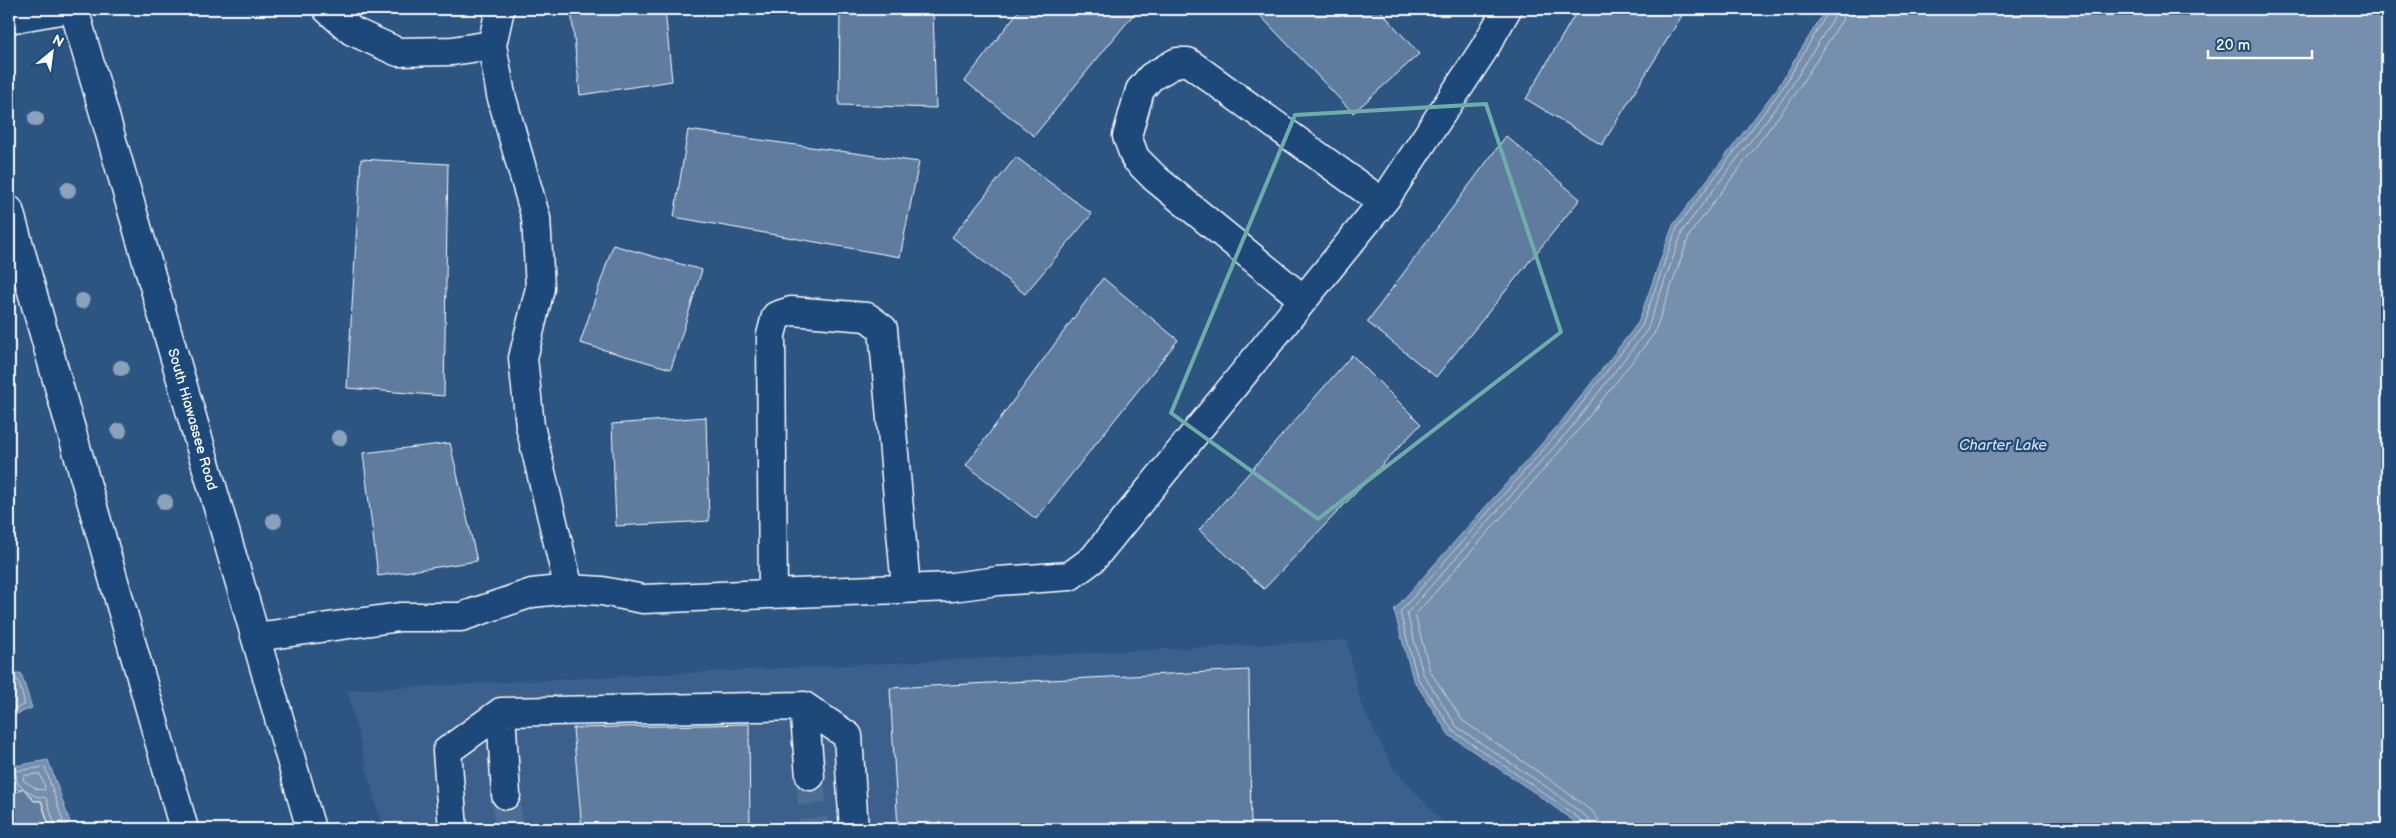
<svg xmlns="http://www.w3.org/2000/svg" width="2396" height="838" font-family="'Balsamiq Sans',sans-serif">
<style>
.built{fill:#3b618b}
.water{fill:#748fad;stroke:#acbcce}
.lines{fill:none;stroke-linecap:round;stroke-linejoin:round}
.shore{stroke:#c7d2de;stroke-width:1}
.building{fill:#5e7c9f;stroke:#fff}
.minor-tunnel{stroke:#4c6e95;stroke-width:28;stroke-dasharray:28 14;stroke-linecap:butt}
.minor-casing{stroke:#fff;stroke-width:31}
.minor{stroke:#1f4a7a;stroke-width:28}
.tree{fill:#8ca2bb}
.marked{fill:none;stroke:#6fada8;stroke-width:4;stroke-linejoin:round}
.labels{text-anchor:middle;stroke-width:4.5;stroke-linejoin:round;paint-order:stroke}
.street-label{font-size:14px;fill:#fff;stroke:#1f4a7a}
.water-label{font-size:15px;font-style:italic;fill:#d5dde6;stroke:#1f4a7a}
</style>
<rect width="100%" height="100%" fill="#2c5582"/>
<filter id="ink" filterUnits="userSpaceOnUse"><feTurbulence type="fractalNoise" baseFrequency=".02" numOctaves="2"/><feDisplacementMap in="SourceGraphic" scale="10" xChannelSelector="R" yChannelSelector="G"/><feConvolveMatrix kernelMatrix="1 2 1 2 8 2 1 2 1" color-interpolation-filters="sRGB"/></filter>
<g filter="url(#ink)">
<path class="built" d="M1347,640L1361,705L1394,769L1449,829H382L347,690Z"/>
<path class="water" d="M1826,9H2387V829H1584L1538,795L1449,735L1413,679L1394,610L1561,422L1638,323L1673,225L1778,87Z
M21,673L32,708L9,717V675Z
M48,760L70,822L59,829H50L42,801H34L14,787L9,770V767Z"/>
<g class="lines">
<path class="shore" d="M9,680H18L25,704L9,712
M40,774L45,787L44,790L37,789L23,780L24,776Z
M22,787L18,784L15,771L45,767L63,821L55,825L46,798L35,796L26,790
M1587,829L1585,823L1541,791L1453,731L1417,677L1400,612L1565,425L1642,326L1677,227L1782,89L1830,9
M1593,829L1588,818L1545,786L1457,727L1423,674L1407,613L1570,429L1647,330L1683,230L1787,93L1835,16L1836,9
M1601,829L1598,819L1593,812L1549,779L1463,721L1430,671L1415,615L1575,434L1654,334L1690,234L1793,97L1842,20L1844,9"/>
</g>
<path class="building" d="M571,9H665L672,81L580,95Z
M840,9H933L936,108L839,105Z
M1020,9H1138L1034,136L965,81Z
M1254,9H1379L1419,54L1353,113Z
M1578,9H1686L1602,145L1526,99Z
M688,130L919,162L900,257L674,217Z
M1506,136L1580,199L1436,377L1367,322Z
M1016,157L1092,214L1025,294L952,237Z
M361,159L448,164L444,396L347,388Z
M613,245L702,270L671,369L580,343Z
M1103,278L1178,340L1036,519L966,465Z
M1352,355L1421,424L1264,589L1199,530Z
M706,417L709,521L616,526L612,424Z
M450,443L477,561L378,576L363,453Z
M1249,670L1251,829H898L890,688Z
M749,724L750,829H582L573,728Z
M9,770L15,793L23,788L34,801H41L50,829H9Z"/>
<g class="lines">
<path class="minor-tunnel" d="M810,776L814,829
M506,795L509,829"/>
<defs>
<path id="minor" d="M74,9L311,829
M327,9L352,31L398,52L452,51L492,45
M500,9L492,45L501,95L536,218L540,288L523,358L530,426L569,589
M9,19L66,9
M9,210L184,829
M1303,299L1156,179L1135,158L1127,136L1140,90L1151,77L1177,62H1188L1382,202
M773,594L771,335L776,316L791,311L867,317L883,329L906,588
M256,637L400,617H461L532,593L569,589L602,591L643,599L952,587L998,581L1070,576L1093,559L1386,198L1484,49L1507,9
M804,706L810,776
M501,712L506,795
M453,829L447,751L501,712L804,706L848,736L854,829"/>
</defs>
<use href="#minor" class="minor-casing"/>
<use href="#minor" class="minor"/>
</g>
<g class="tree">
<circle cx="36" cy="119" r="8"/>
<circle cx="68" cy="190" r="8"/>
<circle cx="82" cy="301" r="8"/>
<circle cx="121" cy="368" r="8"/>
<circle cx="119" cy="431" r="8"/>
<circle cx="339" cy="438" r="8"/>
<circle cx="165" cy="502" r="8"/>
<circle cx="274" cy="521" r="8"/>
</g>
</g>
<path class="marked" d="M1486,104L1561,332L1318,519L1171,413L1295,115Z"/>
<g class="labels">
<g class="street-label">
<text transform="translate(193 419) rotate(74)" y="5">South Hiawassee Road</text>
</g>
<g class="water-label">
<text x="2003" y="450">Charter Lake</text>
</g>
</g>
<rect width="2396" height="838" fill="none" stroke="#1f4a7a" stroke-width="30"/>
<rect x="15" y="15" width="2366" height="808" fill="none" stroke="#fff" stroke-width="2" filter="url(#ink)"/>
<g transform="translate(52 52) rotate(29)" stroke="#1f4a7a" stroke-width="4" paint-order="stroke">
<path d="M0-4L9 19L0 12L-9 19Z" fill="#ffffff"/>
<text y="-8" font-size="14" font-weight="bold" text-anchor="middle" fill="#ffffff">N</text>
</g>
<path d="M2208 50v8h104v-8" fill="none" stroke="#ffffff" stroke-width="2.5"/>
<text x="2216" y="50" font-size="15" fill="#ffffff" stroke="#1f4a7a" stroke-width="4" paint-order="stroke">20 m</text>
</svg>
